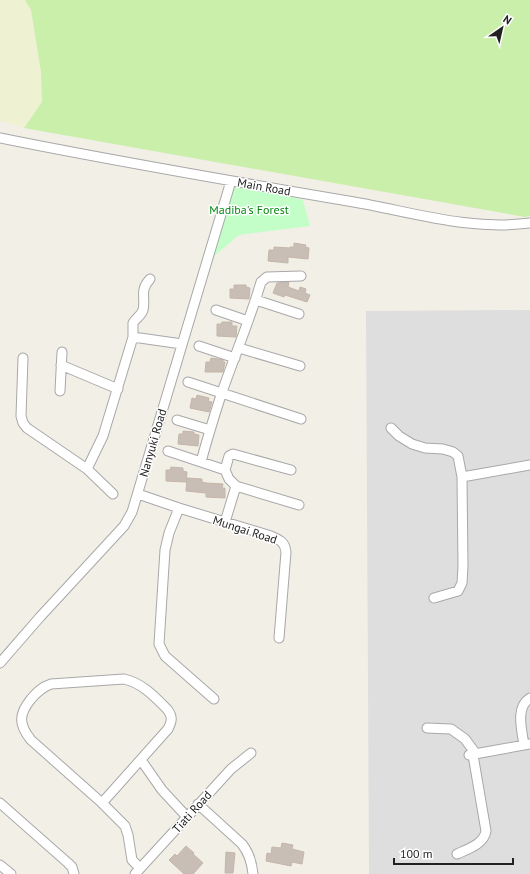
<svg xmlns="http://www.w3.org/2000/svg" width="530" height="874" font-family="'PT Sans',sans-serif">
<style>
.residential{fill:#dfdede}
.farmland{fill:#eff2d2}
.grass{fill:#caefaa}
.park{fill:#c3fec9}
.building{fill:#c8beb6;stroke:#c5b6a8}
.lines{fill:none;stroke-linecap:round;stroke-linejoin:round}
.minor-casing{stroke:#a8a8a8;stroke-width:11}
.minor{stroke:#fff;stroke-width:9}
.labels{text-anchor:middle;stroke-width:3;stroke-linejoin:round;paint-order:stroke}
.street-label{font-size:12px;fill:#212121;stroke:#fff}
.park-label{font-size:12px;fill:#048612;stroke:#fff}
</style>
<rect width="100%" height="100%" fill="#f2efe7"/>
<path class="residential" d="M530,310V874H369L366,311Z"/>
<path class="farmland" d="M0,0H25L31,10L41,72L42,102L24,128L0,121Z"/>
<path class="grass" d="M25,0H530V216L525,217L24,128L42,102L41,72L31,10Z"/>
<path class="park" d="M242,184L303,200L310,226L239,235L212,258L230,191L235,186Z"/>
<path class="building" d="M294,243L306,245L305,247L309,248L308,259L288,257V263L268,261L269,250H274V247L290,248V247H294Z
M289,282L288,287L299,291L300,287L306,289L305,293L310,295L307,302L285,295L284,297L273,293L277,283Z
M234,285H246V287L250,288L249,299L230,298V289H234Z
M222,322H232V326H237L236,337L217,336V324H221Z
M211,358L218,359L223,360V362H225L223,372H205L206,362H210Z
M197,395L209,398L208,401L212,402L209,412L190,408L192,398L196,399Z
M183,431L194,432V434L199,435L198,446L178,444L179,434H183Z
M171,467L183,468V471L187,472L186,482L166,481V470H170Z
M187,478L202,479V482L206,483L223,484L222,488H225V498L206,497V493L186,491Z
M282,843L293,845L292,849L304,852L302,864L292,862L291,866L266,861L267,853L271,854L272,847L281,848Z
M186,846L194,853L193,854L203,863L193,874H184L169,860L175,854L177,856Z
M226,852L235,853L233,873H225Z"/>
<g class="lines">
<defs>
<path id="minor" d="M0,138C118,162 236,182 354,202C412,212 470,231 530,223
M256,300L299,314
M216,310L248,321
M133,337L182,344
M199,346L235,358
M239,348L300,366
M23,358L21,416L23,423L27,428L87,469L103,436L133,337V323C136,318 141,316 143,310C146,297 139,291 150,279
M61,365L118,389
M188,382L301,419
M60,391L62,352
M177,420L210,430
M391,428L399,436L412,444L425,448L443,449L453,452L458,456L462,477L463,566L462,583L458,591L434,598
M168,451L201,462
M87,469L113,494
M225,470L229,456L233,454L291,470
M462,477L530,465
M236,486L299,505
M138,494L179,508L271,536C280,540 285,542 286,552L279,638
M179,508L169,533L165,550L159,644L165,656L214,699
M225,522L236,486L229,479L225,470L201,462C207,439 214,417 221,395C234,357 250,320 261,282L267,277L301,276
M0,663L40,617L124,526L132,512L231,181
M427,728L451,729L465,739L476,754
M524,745C522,731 515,707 530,698
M469,755L530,744
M141,760L162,790L187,817
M0,803L68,863L72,867L74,874
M102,803L168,729C172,721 173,717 167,709C154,696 142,683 124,679L51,684C42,687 37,692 31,699C18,715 19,725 31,740L102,803L125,826L128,835L132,860L140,868
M198,804L242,844C249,853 252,863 253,874
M457,854C468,849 484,844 486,831L473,755
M0,865L11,874
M135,874L231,769L251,753"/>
</defs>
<use href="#minor" class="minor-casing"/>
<use href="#minor" class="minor"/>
</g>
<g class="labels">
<g class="street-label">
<text transform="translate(264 187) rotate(10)" y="4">Main Road</text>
<text transform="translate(153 443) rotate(-74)" y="4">Nanyuki Road</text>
<text transform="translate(245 530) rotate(18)" y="4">Mungai Road</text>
<text transform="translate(192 812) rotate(-48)" y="4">Tiati Road</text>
</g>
<g class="park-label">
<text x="249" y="214">Madiba's Forest</text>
</g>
</g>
<g transform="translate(502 28) rotate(34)" stroke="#ffffff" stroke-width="3" paint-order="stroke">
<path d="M0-3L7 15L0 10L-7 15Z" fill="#212121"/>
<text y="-6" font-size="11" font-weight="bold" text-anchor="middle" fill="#212121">N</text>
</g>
<path d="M394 858v6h119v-6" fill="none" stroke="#212121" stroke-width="2"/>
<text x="400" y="858" font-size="12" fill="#212121" stroke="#ffffff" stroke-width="3" paint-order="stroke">100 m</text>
</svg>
